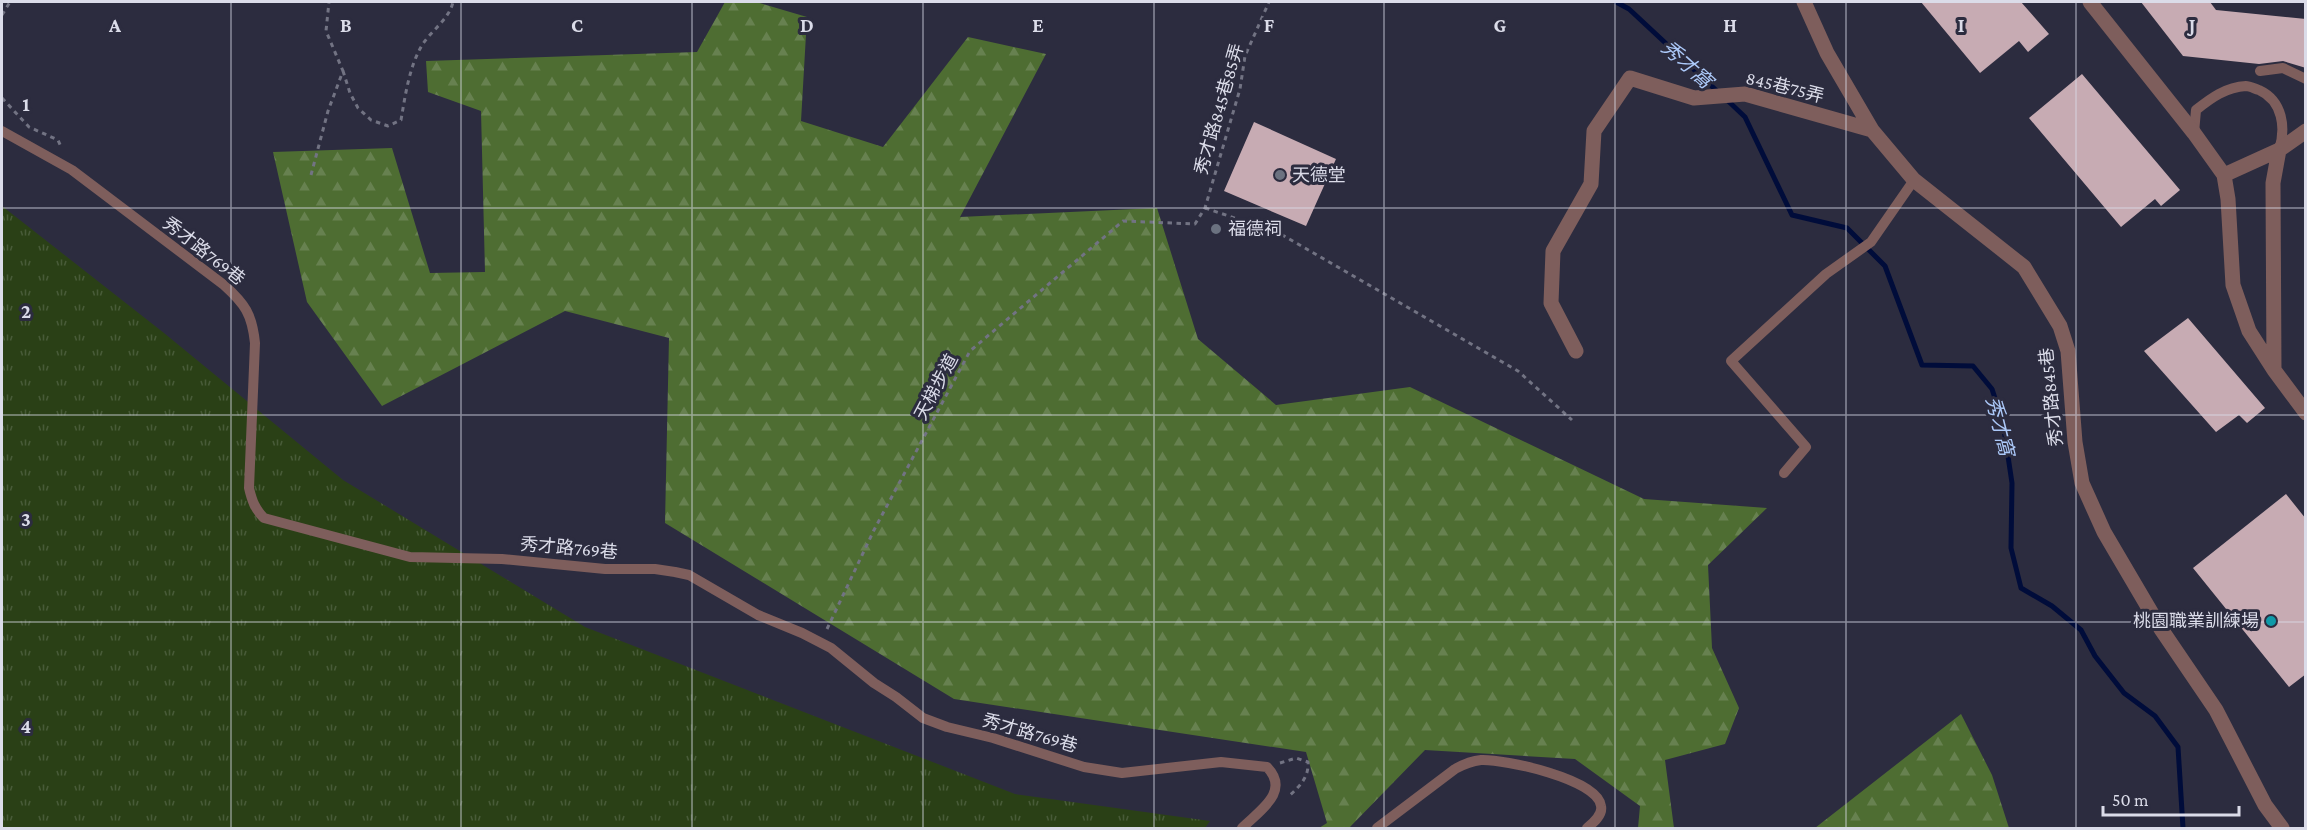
<svg xmlns="http://www.w3.org/2000/svg" width="2307" height="830" font-family="'Crimson Pro','Noto Sans TC',serif">
<style>
.grass{fill:url(#grass-tufts)}
.forest{fill:url(#forest-firs)}
.lines{fill:none;stroke-linecap:round;stroke-linejoin:round}
.stream{stroke:#000c3a;stroke-width:5}
.building{fill:#c7abb3}
.path{stroke:#727383;stroke-width:3;stroke-dasharray:4.5 4.5;stroke-linecap:butt}
.service{stroke:#7e5e5c;stroke-width:10}
.minor{stroke:#7e5e5c;stroke-width:15}
.grid{fill:none;stroke:#dbdce9;stroke-width:1.5;stroke-opacity:0.55}
.worship-dot{fill:#6b7280;stroke:#2c2c3f;stroke-width:2}
.culture-dot{fill:#0f9aa8;stroke:#2c2c3f;stroke-width:2}
.labels{text-anchor:middle;stroke-width:6;stroke-linejoin:round;paint-order:stroke}
.street-label{font-size:18px;fill:#dbdce9;stroke:#2c2c3f}
.poi-label{font-size:18px;fill:#dbdce9;stroke:#2c2c3f;text-anchor:start}
.water-label{font-size:20px;font-style:italic;fill:#acc9f9;stroke:#2c2c3f}
.grid-label{font-size:20px;text-anchor:middle;font-weight:bold;fill:#dbdce9;stroke:#2c2c3f;stroke-width:6;stroke-linejoin:round;paint-order:stroke}
</style>
<defs>
<pattern id="grass-tufts" width="24" height="20" patternUnits="userSpaceOnUse" patternTransform="scale(1.5)"><rect width="24" height="20" fill="#2a4016"/><path d="M3 7l-1-3M5 7V3M7 7l1-3M15 17l-1-3M17 17v-4M19 17l1-3" fill="none" stroke="#485b38"/></pattern>
<pattern id="forest-firs" width="22" height="20" patternUnits="userSpaceOnUse" patternTransform="scale(1.5)"><rect width="22" height="20" fill="#4e6d32"/><path d="M5 1l3.5 6h-7zM16 11l3.5 6h-7z" fill="#678150"/></pattern>
</defs>
<rect width="100%" height="100%" fill="#2c2c3f"/>
<path class="grass" d="M2,206L164,333L343,480L585,627L1015,794L1210,821L1205,828H2Z"/>
<path class="forest" d="M725,2H756L807,17L801,121L883,147L968,37L1046,54L960,217L1157,208L1198,339L1276,405L1410,387L1644,499L1767,508L1708,565L1712,648L1739,708L1725,744L1665,760L1674,828H1638L1640,806L1575,759L1425,750L1349,828H1319L1327,823L1306,752L954,699L665,523L669,338L565,311L382,406L307,302L273,152L392,148L430,273L485,272L481,111L428,92L426,61L697,52Z
M1961,714L1992,775L2009,828H1815Z"/>
<g class="lines">
<path class="stream" d="M1616,2L1629,9L1718,92
M1725,98L1745,117L1792,215L1847,228L1885,266L1922,365L1973,366L1992,389L2003,423L2012,483L2011,548L2021,588L2052,606L2081,630L2095,656L2124,693L2155,716L2178,747L2183,828"/>
</g>
<path class="building" d="M1921,2H2021L2049,34L2028,52L2019,41L1980,73Z
M2141,2H2210L2216,10L2306,19V68L2283,61L2259,64L2183,56Z
M2082,74L2180,190L2161,206L2155,199L2121,227L2029,118Z
M1254,122L1336,159L1306,226L1224,191Z
M2188,318L2265,408L2247,423L2239,415L2216,432L2144,351Z
M2286,494L2306,519V674L2289,687L2193,568Z"/>
<g class="lines">
<path class="path" d="M2,15L10,2
M343,71L350,93L358,108L371,120L388,126L401,120C405,97 409,68 421,47C430,31 449,20 453,2
M2,98L29,127L58,140L61,147
M311,175L328,111L343,71L326,31L329,2
M1205,208L1279,233L1518,371L1572,420
M827,629L874,530L970,351L1123,221L1195,224L1205,208L1240,89L1245,56L1269,2
M1280,763L1296,758L1308,762C1309,777 1300,786 1289,796"/>
<path class="service" d="M2260,71L2283,68L2306,79
M2,131L72,170L224,285C245,304 252,314 255,343L249,488C252,501 255,509 264,518L410,557L502,559L605,569H655L675,572L689,575L758,615L802,633L831,648L874,683L896,697L923,718L947,727L993,738L1084,767L1122,773L1221,762L1267,767C1291,792 1259,811 1242,828
M2194,133L2196,110C2211,98 2226,87 2246,86C2250,86 2255,89 2259,90C2283,101 2286,128 2279,150
M1784,473L1806,447L1731,361L1826,274L1871,242L1914,180
M1377,828L1455,769C1464,764 1471,761 1481,760C1504,759 1598,779 1601,806C1603,815 1593,823 1587,828"/>
<path class="minor" d="M1804,2L1827,53L1872,130L1914,180L2024,267L2060,326L2068,351L2075,442L2082,483L2104,532L2161,629L2216,710L2265,805L2282,828
M2090,2L2194,133L2224,175L2228,199L2233,285L2249,331L2274,370L2306,413
M2224,175L2279,150L2306,131
M1576,351L1551,303L1553,251L1591,184L1594,131L1630,78L1694,98L1745,94L1872,130
M2274,370L2273,183L2279,150"/>
</g>
<path class="grid" d="M231,2V828M461,2V828M692,2V828M923,2V828M1154,2V828M1384,2V828M1615,2V828M1846,2V828M2076,2V828M2,208H2306M2,415H2306M2,622H2306"/>
<g class="worship-dot">
<circle cx="1280" cy="175" r="6"/>
<circle cx="1216" cy="229" r="6"/>
</g>
<circle class="culture-dot" cx="2271" cy="621" r="6"/>
<g class="labels">
<g class="street-label">
<text transform="translate(1785 87) rotate(14)" y="6">845巷75弄</text>
<text transform="translate(1219 109) rotate(-74)" y="6">秀才路845巷85弄</text>
<text transform="translate(204 251) rotate(38)" y="6">秀才路769巷</text>
<text transform="translate(936 387) rotate(-62)" y="6">天梯步道</text>
<text transform="translate(2051 397) rotate(-96)" y="6">秀才路845巷</text>
<text transform="translate(569 548) rotate(5)" y="6">秀才路769巷</text>
<text transform="translate(1030 733) rotate(16)" y="6">秀才路769巷</text>
</g>
<g class="poi-label">
<text x="1292" y="181">天德堂</text>
<text x="1228" y="235">福德祠</text>
<text x="2259" y="627" text-anchor="end">桃園職業訓練場</text>
</g>
<g class="water-label">
<text transform="translate(1687 64) rotate(42)" y="7">秀才窩</text>
<text transform="translate(2000 426) rotate(76)" y="7">秀才窩</text>
</g>
</g>
<g class="grid-label">
<text x="115" y="32">A</text>
<text x="346" y="32">B</text>
<text x="577" y="32">C</text>
<text x="807" y="32">D</text>
<text x="1038" y="32">E</text>
<text x="1269" y="32">F</text>
<text x="1500" y="32">G</text>
<text x="1730" y="32">H</text>
<text x="1961" y="32">I</text>
<text x="2192" y="32">J</text>
<text x="26" y="111">1</text>
<text x="26" y="318">2</text>
<text x="26" y="526">3</text>
<text x="26" y="733">4</text>
</g>
<rect width="2307" height="830" fill="none" stroke="#dbdce9" stroke-width="6"/>
<path d="M2103 806v9h136v-9" fill="none" stroke="#dbdce9" stroke-width="3"/>
<text x="2112" y="806" font-size="18" fill="#dbdce9" stroke="#2c2c3f" stroke-width="4.5" paint-order="stroke">50 m</text>
</svg>
